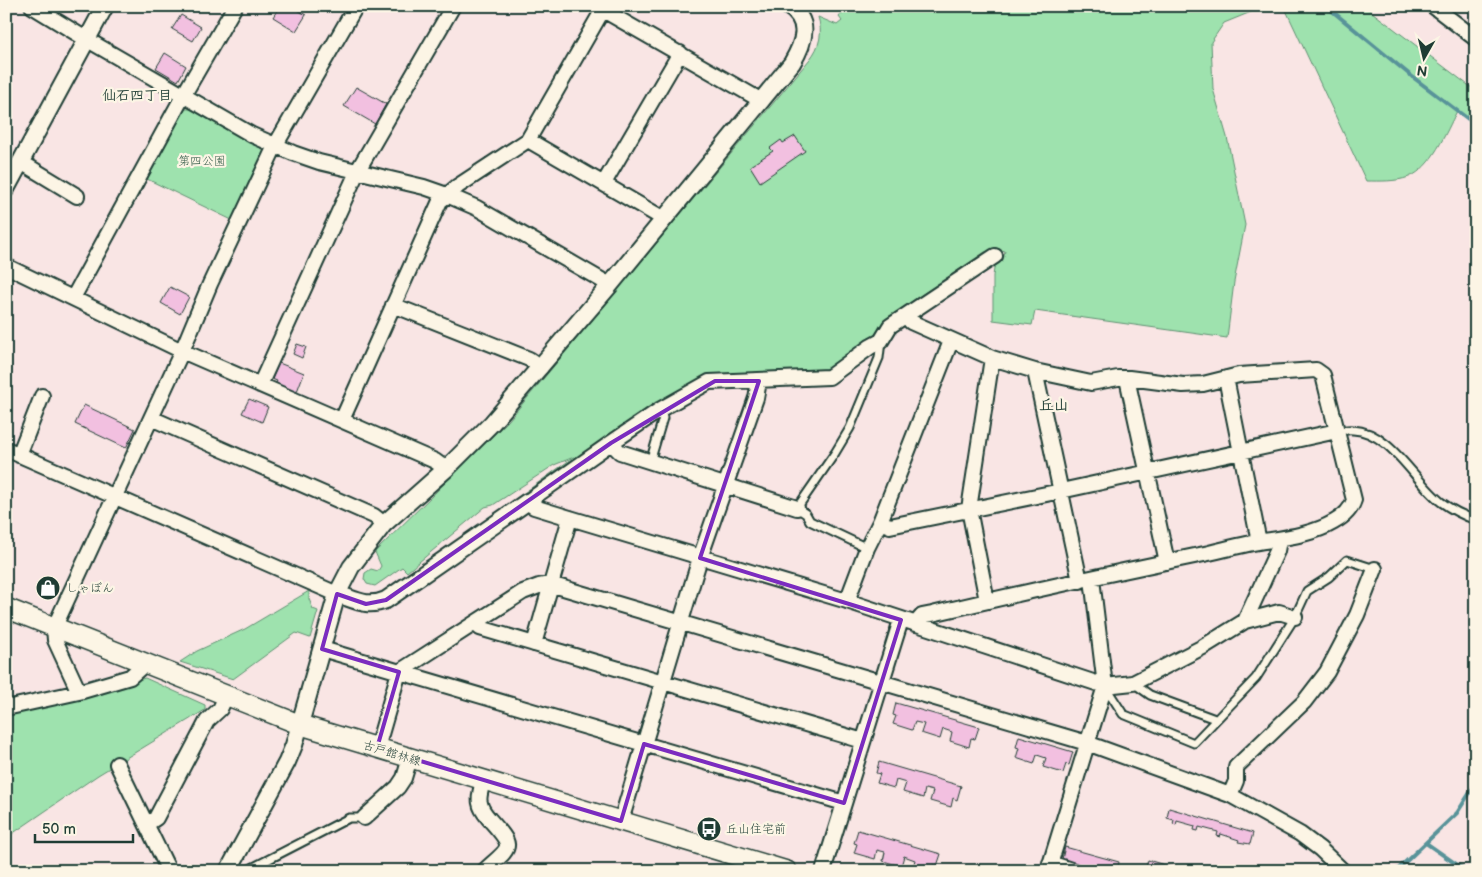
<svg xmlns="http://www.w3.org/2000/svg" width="1482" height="877" font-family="'Balsamiq Sans','Klee One',sans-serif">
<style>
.green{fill:#9ee2ae;stroke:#5e9071}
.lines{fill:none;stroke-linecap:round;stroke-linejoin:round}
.stream{stroke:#599399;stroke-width:4}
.building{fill:#f2c0e0;stroke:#1f3d34}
.service-casing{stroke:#1f3d34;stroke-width:11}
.minor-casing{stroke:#1f3d34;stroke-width:18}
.tertiary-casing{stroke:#1f3d34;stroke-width:20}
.secondary-casing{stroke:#1f3d34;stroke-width:22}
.service{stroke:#fcf5e5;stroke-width:7}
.minor{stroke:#fcf5e5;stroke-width:14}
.tertiary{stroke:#fcf5e5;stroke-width:16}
.secondary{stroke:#fcf5e5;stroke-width:19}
.marked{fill:none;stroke:#7b2cbf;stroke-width:4;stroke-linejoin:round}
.labels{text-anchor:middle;stroke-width:4.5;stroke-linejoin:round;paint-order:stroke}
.park-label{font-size:12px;fill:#385e4c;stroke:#fcf5e5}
.poi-label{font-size:12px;fill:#1f3d34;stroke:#fcf5e5;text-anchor:start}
.street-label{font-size:12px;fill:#1f3d34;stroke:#fcf5e5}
.neighbourhood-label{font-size:14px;font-weight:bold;fill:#1f3d34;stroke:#fcf5e5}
.quarter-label{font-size:15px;font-weight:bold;fill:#1f3d34;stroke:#fcf5e5}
</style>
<rect width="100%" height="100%" fill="#f9e5e4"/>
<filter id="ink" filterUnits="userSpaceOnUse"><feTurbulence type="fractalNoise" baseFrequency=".02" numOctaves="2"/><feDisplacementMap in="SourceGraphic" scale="10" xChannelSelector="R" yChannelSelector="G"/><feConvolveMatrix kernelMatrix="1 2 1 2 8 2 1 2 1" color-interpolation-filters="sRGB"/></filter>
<g filter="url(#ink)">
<path class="green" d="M848,6H1259L1251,12L1224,23L1211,42L1213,89L1227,137L1245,225L1234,282L1227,338L1035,311L1032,325L993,320V276L995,262L1003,260L1005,251L997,249L985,252L887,318L876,336L831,369L704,378L524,493L574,457L554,465L493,505L485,507L407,572L402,567L375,586L367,584L364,579L365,573L371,569L378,571L381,566L375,552L508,421L810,59C820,46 823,33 818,17L837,25L842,21L839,17Z
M1284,6H1364L1476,91V125L1457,111C1446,132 1432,168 1409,177C1395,182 1380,181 1366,181Z
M184,109H190L259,147L265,153L234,221L147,179Z
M309,591V599L313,609L318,611L310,638L296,633L233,679L180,662L197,651L245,629Z
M145,678L205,705V710L98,775L6,838V713L80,697Z"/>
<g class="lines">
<path class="stream" d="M1326,6L1410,75L1476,125
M1426,843L1466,871
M1396,871L1457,813L1476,783"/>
</g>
<path class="building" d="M280,6H291L306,15L296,31L273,17Z
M181,15L201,27L193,41L172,29Z
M165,53L186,66L178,81L156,68Z
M356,87L386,104L375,124L344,106Z
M795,136L805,151L760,182L750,166L773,151L770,148L781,140L783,143Z
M170,287L189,297L180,314L161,303Z
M297,344L306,347L302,358L293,354Z
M279,363L304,373L296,394L275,385L277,381L272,379Z
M249,399L268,407L262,422L242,413Z
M84,405L135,429L126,448L75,424Z
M45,578L58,585L51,599L38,592Z
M896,703L979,727L975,739L971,738L969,747L950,741L952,732L943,729L940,739L921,733L924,724L915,722L912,730L893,724L896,716L893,715Z
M1019,736L1073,752L1069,765L1066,764L1063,773L1043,767L1046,758L1037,755L1034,764L1016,758L1019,748L1016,747Z
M879,762L961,786L957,800L953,798L951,807L930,801L933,791L925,789L923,798L903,792L906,783L896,780L894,788L877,783L880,774L876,773Z
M1169,808L1253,833L1250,844L1238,842L1239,840L1221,834L1220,837L1217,836L1218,832L1199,827L1198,831L1194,830L1195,826L1177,821L1176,825L1173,824L1174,820L1167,818Z
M858,830L941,854L937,866L933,865L931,871H916L912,870L915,860L904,856L901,866L883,861L885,852L877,850L875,859L854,853L857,844L854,843Z
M1065,847L1119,862L1117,871H1101L1062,859Z
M1148,860L1184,871L1145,870Z"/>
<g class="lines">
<defs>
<path id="service" d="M1337,431C1342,431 1348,429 1353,430C1390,431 1415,482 1441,502C1452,510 1464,516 1476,520
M650,462L663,418L661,409
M867,548L810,521L806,514L797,508L835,453L850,428L879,358L881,341
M1133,683L1150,695L1215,719
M1105,686L1123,714L1194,743L1256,678L1295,617L1307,591L1329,577L1347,560L1375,569
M229,869L248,870L349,818H364"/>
<path id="minor" d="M32,6L86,39L252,135L293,153L319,162L424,187L447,195L477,208L610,285
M596,6L762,101
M1433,6L1476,39
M528,140L664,219
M21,162L77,196
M604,183L680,53
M995,256L890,326L881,341L870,347L829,377L709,382L661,409L611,443L527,502L534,507L570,518L847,601L1105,686L1133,683L1203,647L1245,621L1277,551L1279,540
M6,266L182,351L435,461L446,469
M73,298L183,96L235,6
M393,305L529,359L541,367
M906,316L911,322L992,358L1035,371L1091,383L1118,378H1129L1183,385L1203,384L1239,375L1316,370L1323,375L1354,500C1351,510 1343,517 1334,522C1312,535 1283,538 1258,542C1241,545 1225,549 1209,553C1117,572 1024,592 932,614L922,616L915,624
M1035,371L1080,581
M1129,378L1128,383L1167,562
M1226,378L1259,542
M260,385L358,170L453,6
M151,418L374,516L384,524
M342,420L440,201L458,186L528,140L605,6
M611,443L620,452L797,508
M6,449L337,594
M19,455L42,396
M880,522L890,526L1061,491L1337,431
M847,601L867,548L880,522L951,341
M987,601L969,509L992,358
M1245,621L1279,612L1295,617
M475,623L480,628L863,741
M534,644L570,518
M322,649L844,803
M79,692L55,640L54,628L182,351L210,284L275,146L356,6
M6,708L79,692L130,677L139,669L143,663
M377,748L399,672L523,592L539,586L550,584L1087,743L1230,795L1300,834L1320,849L1343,871
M117,764L169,871
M483,780C482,787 478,797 480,803C481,810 486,815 490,820C516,849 511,846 484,871
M1230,795L1236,781V767L1304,702L1327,672L1357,615L1375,569
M364,818L398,787L404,778L410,758
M621,821L700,558L756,398L759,381
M147,824L156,818L207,721L220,709L226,696
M1050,863L1074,871
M823,871L901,620
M1048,871L1105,686L1092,579"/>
<path id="tertiary" d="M6,189L105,6
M337,594C356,600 367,608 386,600L527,502
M228,871L287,762L294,745L337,594L351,567L384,524L446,469L492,423L610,285L792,63C804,43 812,21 788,6"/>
<path id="secondary" d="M6,608L301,725L787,871"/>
</defs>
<use href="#service" class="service-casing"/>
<use href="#minor" class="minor-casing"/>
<use href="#tertiary" class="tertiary-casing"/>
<use href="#secondary" class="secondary-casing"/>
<use href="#service" class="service"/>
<use href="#minor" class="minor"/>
<use href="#tertiary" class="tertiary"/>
<use href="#secondary" class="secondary"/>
</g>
</g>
<path class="marked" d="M715,381H759L700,558L901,620L844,803L644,744L621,821L377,748L399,672L322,649L337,594L366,604L386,600L611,443Z"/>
<defs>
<symbol id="shop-disc" viewBox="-11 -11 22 22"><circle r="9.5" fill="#1f3d34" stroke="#fcf5e5"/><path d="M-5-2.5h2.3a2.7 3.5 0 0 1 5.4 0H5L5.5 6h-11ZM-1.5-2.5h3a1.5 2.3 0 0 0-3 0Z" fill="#fff"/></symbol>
<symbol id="bus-disc" viewBox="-11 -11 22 22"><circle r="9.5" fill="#1f3d34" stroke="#fcf5e5"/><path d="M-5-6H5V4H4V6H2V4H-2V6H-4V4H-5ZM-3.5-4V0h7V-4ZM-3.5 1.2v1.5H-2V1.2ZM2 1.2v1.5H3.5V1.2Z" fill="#fff"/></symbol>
</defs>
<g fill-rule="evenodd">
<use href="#shop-disc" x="34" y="574" width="28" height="28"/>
<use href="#bus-disc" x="695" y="815" width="28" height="28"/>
</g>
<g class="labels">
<g class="park-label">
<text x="202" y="165">第四公園</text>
</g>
<g class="poi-label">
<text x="66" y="592">しゃぼん</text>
<text x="726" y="833">丘山住宅前</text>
</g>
<g class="street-label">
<text transform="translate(392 753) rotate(17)" y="4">古戸館林線</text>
</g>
<g class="neighbourhood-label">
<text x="137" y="100">仙石四丁目</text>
</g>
<g class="quarter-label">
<text x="1054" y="410">丘山</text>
</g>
</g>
<rect width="1482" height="877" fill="none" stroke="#fcf5e5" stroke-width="25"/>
<rect x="12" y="12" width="1457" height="852" fill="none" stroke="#1f3d34" stroke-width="2" filter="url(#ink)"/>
<g transform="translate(1424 58) rotate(188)" stroke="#fcf5e5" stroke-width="4" paint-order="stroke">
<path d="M0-4L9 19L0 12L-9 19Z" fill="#1f3d34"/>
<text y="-8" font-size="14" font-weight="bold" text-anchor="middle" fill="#1f3d34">N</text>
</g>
<path d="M35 834v8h98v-8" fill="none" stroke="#1f3d34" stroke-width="2.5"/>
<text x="42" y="834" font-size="15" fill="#1f3d34" stroke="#fcf5e5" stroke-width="4" paint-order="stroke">50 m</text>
</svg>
